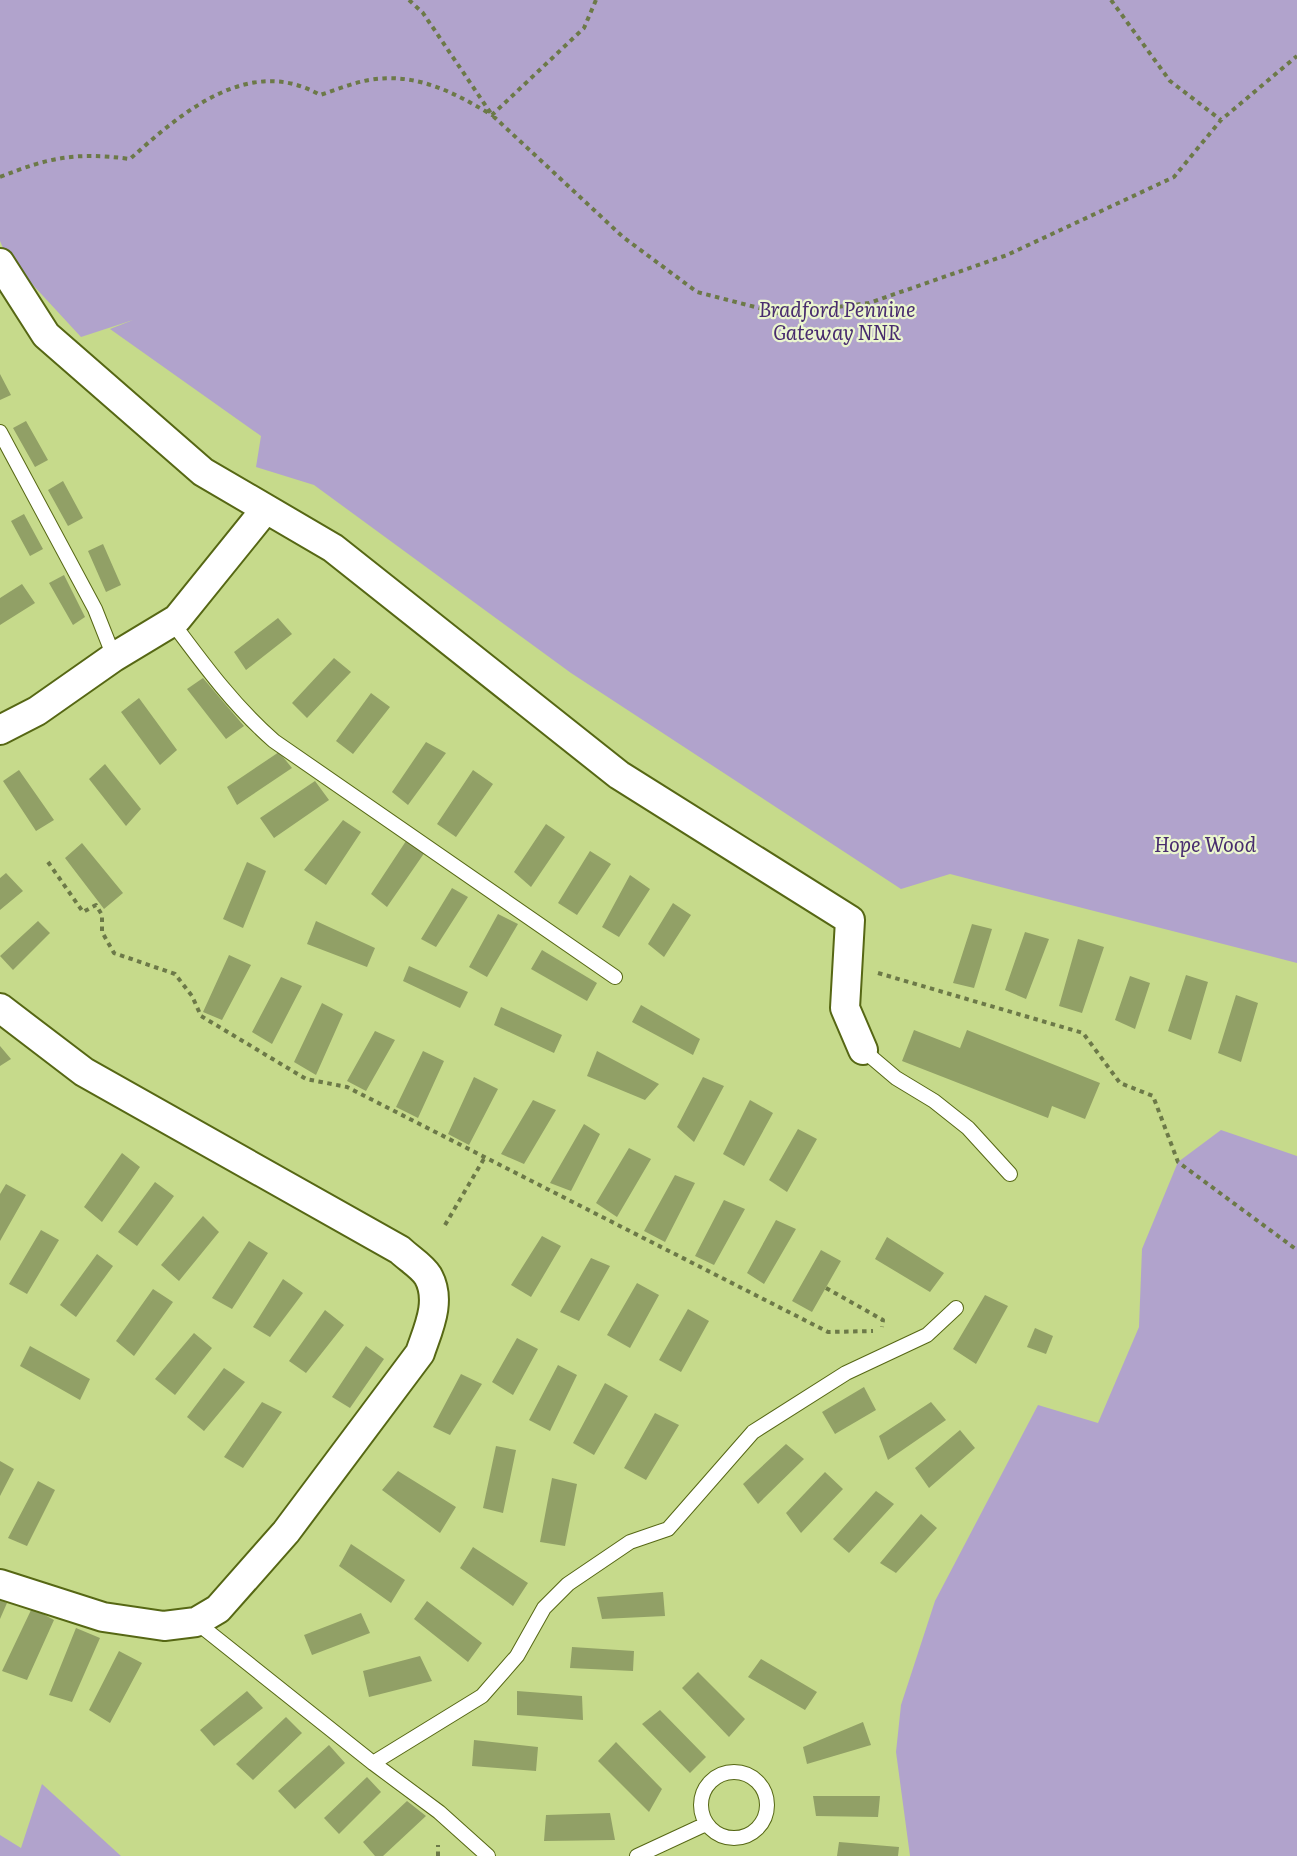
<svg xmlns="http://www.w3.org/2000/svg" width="1297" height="1856" font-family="Literata,serif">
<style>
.green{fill:#b1a3cc}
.building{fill:#91a066}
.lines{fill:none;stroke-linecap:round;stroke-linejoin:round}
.service-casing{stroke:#566714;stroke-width:16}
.minor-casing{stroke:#566714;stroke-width:32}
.path{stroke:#6c7948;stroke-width:4;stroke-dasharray:4.5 4.5;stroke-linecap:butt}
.service{stroke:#fff;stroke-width:14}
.minor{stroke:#fff;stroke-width:28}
.labels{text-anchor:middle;stroke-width:4.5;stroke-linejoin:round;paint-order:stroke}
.park-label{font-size:20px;font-style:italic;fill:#482c6e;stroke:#ebf6cf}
</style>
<rect width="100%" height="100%" fill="#c6da8b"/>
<path class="green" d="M0,0H1297V963L950,874L901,889L571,673L314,485L256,467L261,436L110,329L133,320L81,337L7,257L0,241Z
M1221,1130L1297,1156V1856H910L896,1752L901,1705L935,1601L1038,1405L1098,1423L1139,1327L1142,1249L1178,1162Z
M42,1784L121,1856H0V1835L21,1848Z"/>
<path class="building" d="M0,374L11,395L0,400Z
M26,421L48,460L35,467L13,428Z
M63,481L83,518L68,526L48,490Z
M24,514L43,549L30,556L11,521Z
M103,544L121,585L106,592L88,551Z
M64,575L85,617L73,625L49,583Z
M22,584L35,603L0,625V598Z
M278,618L292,634L246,670L234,652Z
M334,658L351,672L307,718L292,703Z
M203,678L244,726L226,739L187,689Z
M371,693L390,707L353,754L336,741Z
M139,698L177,750L160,765L121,712Z
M426,742L446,753L408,805L392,792Z
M279,752L292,768L237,805L227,787Z
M105,764L141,809L126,826L89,779Z
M19,770L54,820L36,831L3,781Z
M473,770L493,784L456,837L437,824Z
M315,781L329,800L274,838L260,818Z
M343,820L361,832L326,885L304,870Z
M546,824L565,837L531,887L514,872Z
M406,841L425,852L387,907L371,894Z
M82,843L123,893L104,909L65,858Z
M590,851L611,864L577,915L558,903Z
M247,862L266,871L243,928L223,919Z
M6,873L23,891L0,910V878Z
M630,875L650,889L619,937L602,927Z
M452,888L468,897L436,947L421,939Z
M673,903L691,915L664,957L648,944Z
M498,914L518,924L487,977L469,967Z
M38,921L50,933L13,970L0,956Z
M316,921L375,948L367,967L307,944Z
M972,924L992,929L974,988L953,983Z
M1025,932L1049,939L1026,999L1005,990Z
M1078,939L1104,947L1082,1013L1059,1006Z
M542,950L597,983L587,1001L531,969Z
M229,955L251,965L222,1020L203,1012Z
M409,966L468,992L460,1008L403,981Z
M1186,975L1208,982L1191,1040L1168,1031Z
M1130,976L1150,983L1135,1029L1115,1020Z
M281,977L302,986L272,1044L252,1032Z
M1236,995L1258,1003L1241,1062L1218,1053Z
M322,1003L343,1014L316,1075L294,1062Z
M641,1005L700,1039L693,1055L632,1022Z
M501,1007L562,1035L554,1053L494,1025Z
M914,1030L960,1048L967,1030L1100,1083L1085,1119L1052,1106L1048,1118L902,1061Z
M375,1031L395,1040L366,1091L347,1081Z
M0,1046L11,1059L0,1066Z
M423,1051L444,1061L418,1118L396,1107Z
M597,1051L659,1084L645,1100L587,1076Z
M474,1077L498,1089L469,1145L448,1134Z
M703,1077L724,1086L694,1142L677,1127Z
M533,1100L556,1110L524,1164L501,1154Z
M750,1100L773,1113L744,1166L723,1154Z
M584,1124L600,1134L571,1191L550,1183Z
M798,1129L817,1139L787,1192L769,1180Z
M629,1148L651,1159L617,1217L596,1203Z
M122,1153L140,1167L102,1222L84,1207Z
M675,1175L695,1183L665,1242L644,1231Z
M155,1182L174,1196L137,1246L118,1232Z
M6,1184L26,1195L0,1241V1194Z
M724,1200L745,1209L714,1265L695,1256Z
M203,1216L219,1232L179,1281L161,1265Z
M776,1220L796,1229L764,1284L747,1273Z
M41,1230L59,1240L27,1294L9,1284Z
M542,1236L561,1246L531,1297L511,1285Z
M887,1237L944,1273L930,1292L875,1259Z
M249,1241L268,1253L232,1309L212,1298Z
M821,1250L841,1261L812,1312L792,1301Z
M97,1254L113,1266L76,1317L60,1305Z
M591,1258L610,1266L579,1321L560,1312Z
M283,1279L303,1293L270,1337L253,1327Z
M637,1283L659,1295L630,1348L607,1335Z
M153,1289L173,1302L134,1356L116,1341Z
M985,1295L1008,1306L976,1364L953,1349Z
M688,1309L709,1321L681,1372L659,1360Z
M325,1310L344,1325L306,1373L289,1361Z
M1035,1328L1053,1336L1046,1354L1027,1347Z
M194,1333L212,1348L175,1395L155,1379Z
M517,1338L538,1349L513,1395L492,1382Z
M30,1346L90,1379L80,1400L20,1366Z
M366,1346L384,1359L350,1408L332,1397Z
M558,1365L577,1375L550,1431L529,1420Z
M224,1368L245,1382L204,1431L187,1417Z
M461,1374L482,1384L450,1435L433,1427Z
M605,1383L628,1396L594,1455L573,1443Z
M864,1387L876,1410L835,1434L822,1412Z
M262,1402L282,1412L243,1468L224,1457Z
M931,1402L946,1420L888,1460L879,1436Z
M655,1413L679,1425L646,1480L624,1468Z
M960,1430L975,1448L929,1488L915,1468Z
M786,1444L804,1459L758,1504L743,1484Z
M496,1446L516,1450L503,1513L483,1508Z
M0,1461L14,1469L0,1496Z
M398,1471L456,1507L440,1533L382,1490Z
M825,1472L843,1489L801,1533L786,1513Z
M552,1478L577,1484L565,1546L540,1542Z
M38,1481L55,1490L27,1546L8,1538Z
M876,1491L894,1504L849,1553L833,1539Z
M921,1514L937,1528L896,1573L880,1563Z
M351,1544L405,1580L391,1603L339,1566Z
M473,1547L528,1583L513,1606L460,1568Z
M663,1592L665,1616L602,1619L597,1597Z
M0,1600L7,1603L0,1619Z
M427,1601L482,1643L468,1662L414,1619Z
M32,1608L54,1620L27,1680L2,1671Z
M361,1613L370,1633L312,1655L304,1635Z
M76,1628L100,1638L72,1702L49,1695Z
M572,1647L634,1651L633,1671L570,1668Z
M119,1651L142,1663L110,1723L89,1710Z
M420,1656L432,1681L369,1697L363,1671Z
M761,1659L817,1692L805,1710L748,1677Z
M698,1672L745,1719L729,1737L682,1688Z
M247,1691L263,1708L214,1746L200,1730Z
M517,1691L582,1696L583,1720L517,1715Z
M660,1710L706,1757L690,1773L642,1724Z
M286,1717L302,1733L253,1780L236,1764Z
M863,1722L871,1745L807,1764L803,1747Z
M474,1740L538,1747L536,1771L472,1766Z
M616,1742L662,1789L649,1812L598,1761Z
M329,1745L345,1763L295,1809L278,1791Z
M367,1777L381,1792L339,1834L324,1818Z
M813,1796H880L878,1817L816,1816Z
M407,1801L426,1816L383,1856H375L363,1842Z
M610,1813L615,1840L544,1841L546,1815Z
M839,1842L899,1847L898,1856H837Z"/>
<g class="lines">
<defs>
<path id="service" d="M0,432L95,609L114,657
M172,622C204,665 234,706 274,741L615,977
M863,1050L896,1078L934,1101L968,1128L1010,1174
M196,1622L373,1763L439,1812L488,1856
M373,1763L482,1696L517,1656L544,1608L568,1584L630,1542L668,1529L753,1432L846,1373L927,1335L956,1308
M701 1805a33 33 0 1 1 66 0a33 33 0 1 1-66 0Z
M637,1856L706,1824"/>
<path id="minor" d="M0,263L46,335L203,472L333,548L619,775L850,920L845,1008L863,1050
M0,730L37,711L114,657L177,619L265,510
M0,1008L84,1072L400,1250C408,1258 422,1266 428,1276C442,1301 428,1329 420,1353L286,1532L218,1609L196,1622L164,1626L103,1617L0,1584"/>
</defs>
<use href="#service" class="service-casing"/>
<use href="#minor" class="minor-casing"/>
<path class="path" d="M409,0L423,13L492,115L623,237L697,292L782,314L869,303L1007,255L1174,177L1221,120L1297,56
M1111,0L1170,81L1221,120
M0,177C50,157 76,152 130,159C181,113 249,54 320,95C336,90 352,83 369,80C416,72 453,92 492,115L584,28L596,0
M48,862L83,912L96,905L102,915V932L114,953L175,974L192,996L201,1016L306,1079L347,1087L828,1332L873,1331
M878,973L1083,1033L1120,1083L1153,1096L1178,1162L1297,1250
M445,1225L485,1157
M826,1288L883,1320L882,1327
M438,1856V1845"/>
<use href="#service" class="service"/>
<use href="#minor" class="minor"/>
</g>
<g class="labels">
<g class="park-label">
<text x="837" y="317">Bradford Pennine<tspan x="837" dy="23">Gateway NNR</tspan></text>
<text x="1205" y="852">Hope Wood</text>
</g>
</g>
</svg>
